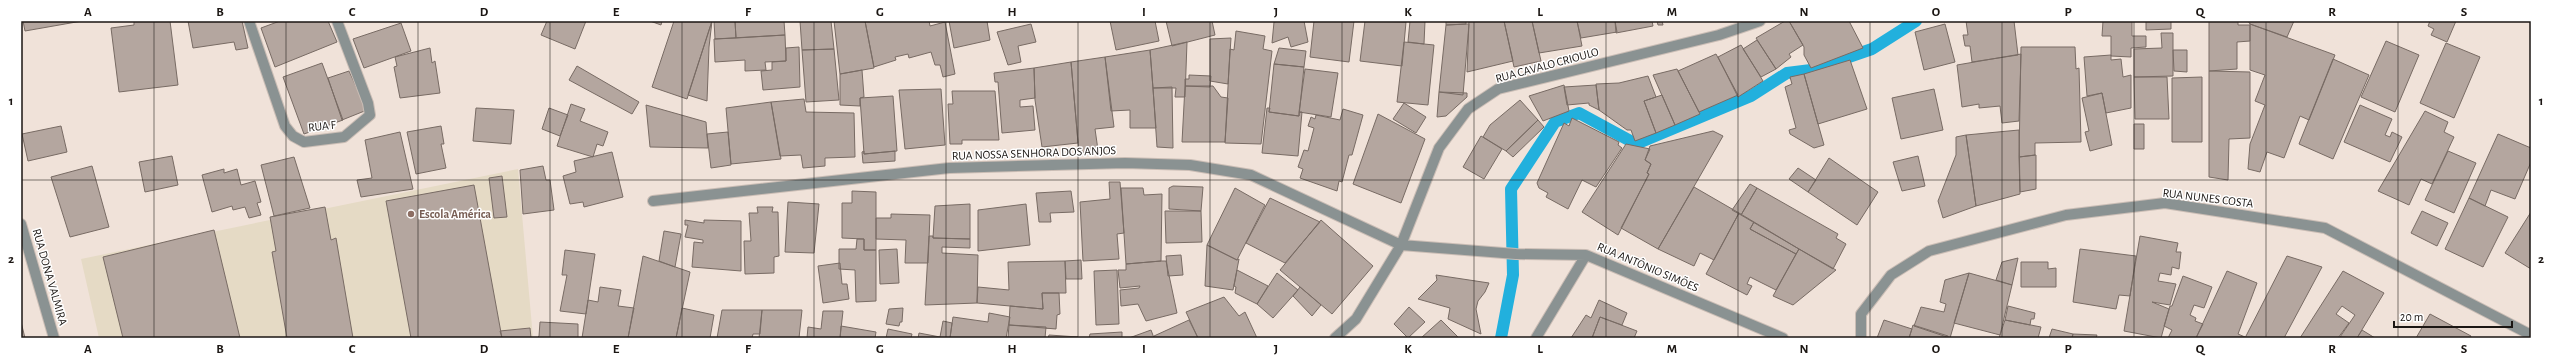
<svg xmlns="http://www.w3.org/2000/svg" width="2552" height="359" font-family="'Alegreya Sans',sans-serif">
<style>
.education{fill:#e5dac5}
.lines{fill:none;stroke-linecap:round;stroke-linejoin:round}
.stream{stroke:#22b0dd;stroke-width:12}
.building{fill:#b4a69f;stroke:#786b64}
.service-casing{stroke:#cabdb5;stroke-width:12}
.minor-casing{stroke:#cabdb5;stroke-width:12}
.service{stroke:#8a9292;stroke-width:10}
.minor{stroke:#8a9292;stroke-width:10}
.grid{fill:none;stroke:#1b1613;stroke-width:1;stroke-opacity:0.55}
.education-dot{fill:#8d6e63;stroke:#fff;stroke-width:1.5}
.labels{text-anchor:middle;stroke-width:3;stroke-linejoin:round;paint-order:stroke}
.street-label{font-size:12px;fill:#1b1613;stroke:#fff}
.education-label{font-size:12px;font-weight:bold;fill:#785e54;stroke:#fff;text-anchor:start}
.neatline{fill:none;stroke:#1b1613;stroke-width:1.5}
.grid-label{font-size:13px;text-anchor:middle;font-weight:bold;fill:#1b1613}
</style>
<rect width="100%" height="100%" fill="#f0e2d9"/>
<path class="education" d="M518,169L533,338H99L81,259Z"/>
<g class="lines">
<path class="stream" d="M1501,338L1513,275L1511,189L1555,122L1579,113L1636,144L1751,96L1787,73L1811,70L1872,49L1916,21"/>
</g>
<path class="building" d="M23,21H82L25,31Z
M134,21H170L178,85L119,92L111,28L134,25Z
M188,21H242L248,48L236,50L234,42L193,48Z
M280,21H328L337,42L275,67L261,28Z
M547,21H586L575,49L541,35Z
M650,21H662L661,25Z
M674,21H712L687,99L652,87Z
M712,21L709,47L707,101L688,95Z
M714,21H735L736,38L715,39Z
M735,21H784L785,35L736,38Z
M800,21H831L834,49L802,50Z
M834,21H865L874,68L840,74Z
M865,21H929L930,26L945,22L955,74L943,77L940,65H935L931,52L909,58L908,54L895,57L896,60L874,67Z
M949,21H987L990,40L954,48Z
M1110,21H1155L1159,41L1116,50Z
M1166,21H1212L1215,35L1172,46Z
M1279,21H1304L1308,42L1291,47L1288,37L1272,43L1274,22Z
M1314,21H1354L1349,62L1310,57Z
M1365,21L1406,22L1402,66L1360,61Z
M1410,21H1425L1424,44L1408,42Z
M1446,21H1466V24L1446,25Z
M1469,21H1504L1513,61L1467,72Z
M1504,21H1532L1541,61L1514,67Z
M1532,21H1577L1582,46L1539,53Z
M1577,21H1615L1617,32L1581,38Z
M1615,21H1652L1653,26L1616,33Z
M1657,21H1662L1663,25H1658Z
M1785,21H1789L1803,45L1789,54L1791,57L1776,69L1756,38Z
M1789,21H1849L1863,48L1811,68L1804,55V47Z
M1966,21H2014L2018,55L1972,62L1970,46H1965L1963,35H1968Z
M2103,21H2132V36H2146V47L2131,48V57L2111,56V36H2102Z
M2146,21H2171V29L2146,30Z
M2209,21H2238V25H2250V41L2237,42V69L2209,71Z
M2248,21H2294L2287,37L2250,24Z
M2430,21H2456L2447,42L2431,35L2434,29L2428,26Z
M401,23L411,51L364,68L353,39Z
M1031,24L1036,42L1018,46L1021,62L1008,65L997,32Z
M1469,24L1463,95L1439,92L1446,25Z
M1945,24L1955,62L1924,70L1915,32Z
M2250,24L2335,55L2309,120L2300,116L2284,158L2267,152L2260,172L2248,169L2250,144L2265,105L2255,101L2265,75L2250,70Z
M1236,31L1265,36L1263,49L1272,51L1261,144L1225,143L1230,49L1234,50Z
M2161,33H2173V76L2134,77V49L2162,48Z
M785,35L786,61L765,62L766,70L745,71V60L715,62L714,39Z
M1231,38L1228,84L1210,81V39Z
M1757,40L1776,69L1761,77L1743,49Z
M2386,41L2419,55L2395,112L2361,97Z
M1187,42L1185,97H1175L1176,88H1153L1150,50Z
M1404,42L1434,45L1428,105L1397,102Z
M2446,43L2480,57L2454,118L2420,103Z
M1741,45L1763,81L1738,97L1718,57Z
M799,47L800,87L763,90L761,71L772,70V62L786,61V48Z
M2021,47H2075L2076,69L2079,68L2081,142L2035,143V155L2019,157Z
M430,48L432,63L435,61L440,93L400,98L394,67L397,66L395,57Z
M1279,48L1306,51L1304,67L1274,64Z
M834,49L839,100L806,102L802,50Z
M1150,50L1156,128H1130V110L1111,111L1105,57Z
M2173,50H2187V72L2174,71Z
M1716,54L1738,95L1699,112L1678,71Z
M2021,54L2019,121L2002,123L2000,106L1979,108V104L1962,107L1957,65Z
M2111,55V60L2121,59L2123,77L2131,75V108L2106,113L2102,93L2087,96L2084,57Z
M1105,57L1114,127L1095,129L1098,150L1079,153L1071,62Z
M2333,59L2369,75L2333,159L2299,144Z
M1850,60L1867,109L1818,124L1804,74Z
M1071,62L1078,143L1042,147L1035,100L1034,68Z
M322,63L343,120L304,134L283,77Z
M1274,64L1304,67L1299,116L1269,112Z
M577,66L639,102L632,114L569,80Z
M1034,68L1035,98L1020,100V107L1033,106L1035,130L1002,133L998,82H995L994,73Z
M1305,69L1338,73L1331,117L1299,112Z
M1677,69L1700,114L1675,125L1653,75Z
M862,70L864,97L860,98V106L840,105V74Z
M349,71L367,110L342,120L328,78Z
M2209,71L2250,72V138L2229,139L2228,180L2209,177Z
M1804,74L1824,145L1814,148L1790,134L1789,130L1796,128L1785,87L1792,84L1790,77Z
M1189,75L1211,76L1210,87L1185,86V79H1189Z
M1648,76L1656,97L1644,101L1656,133L1635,141L1631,130H1627L1599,110L1596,84L1619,83Z
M2134,77H2167L2169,119H2135Z
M2202,77V142H2172V78Z
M1564,85L1569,111L1543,121L1529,96Z
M1596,85L1599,110L1589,105V103L1567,105L1564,87Z
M1185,86H1213L1221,97L1228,98L1225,142H1182Z
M1172,87L1173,148L1157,147L1153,88Z
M941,89L945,145L905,149L899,90Z
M1934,89L1943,130L1901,139L1892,98Z
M952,91H995L999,140H962V144H950L948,104H953Z
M1439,92L1467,93V97L1446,116L1437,117Z
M2102,93L2112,145L2090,151L2085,132L2089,131L2082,98Z
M1662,95L1675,125L1656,133L1644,101Z
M893,96L897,151L864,154L860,98Z
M804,99L806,112L854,113L855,157L825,158V166L803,168L801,155L780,156L771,102Z
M1520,100L1538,120L1506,151L1483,137L1490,125Z
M771,102L781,159L731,164L726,108Z
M1404,103L1426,117L1416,133L1393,119Z
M571,104L585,109L580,121L608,132L603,146L597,144L593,157L557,146Z
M646,105L706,122L708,148L650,147Z
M2360,105L2392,119L2385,135L2390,137L2392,132L2402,137L2390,162L2344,142Z
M476,108L514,110L511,144L473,141Z
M549,108L568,115L560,136L542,129Z
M1267,108H1270L1269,112L1299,116V112H1302L1298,156L1262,153Z
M1343,109L1363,115L1352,155H1349L1342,182L1339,181L1337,191L1300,178L1303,169L1298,167L1304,150L1308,151L1314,128L1308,126L1311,117L1315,119L1316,115L1340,120Z
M2425,111L2448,122L2444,132L2454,137L2432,184L2421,179L2409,205L2378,191Z
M1378,114L1425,139L1401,203L1353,184Z
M1572,118L1619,142L1618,145L1622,148L1596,187L1582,180L1568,209L1546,197L1548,193L1539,188L1537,183L1564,123L1569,126Z
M1538,120L1544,127L1513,157L1506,151Z
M2134,124H2144V149H2134Z
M61,126L67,152L28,161L22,134Z
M441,126L444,144H441L446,168L416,174L407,132Z
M2019,130L2020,194L1976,206L1966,135Z
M1713,131L1723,136L1658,249L1621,228L1649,174L1647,173L1651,164L1645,160L1650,146Z
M400,132L413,189L361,197L357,180L372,178L365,140Z
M728,132L731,165L711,168L707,134Z
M2498,134L2531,148V162L2515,199L2491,190L2485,206L2469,198Z
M1966,135L1976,206L1943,218L1938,201L1956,155V137Z
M1481,136L1502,149L1484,179L1463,167Z
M1626,144L1650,149L1645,160L1651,164L1647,173L1649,174L1618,235L1582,212Z
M864,151V154L895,151V161L863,163L862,152Z
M2448,151L2476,163L2454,213L2425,200Z
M612,152L623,197L584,207L583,202L570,204L563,176L576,172L574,161Z
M2036,155V189L2020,192L2019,157Z
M172,156L178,185L145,192L139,162Z
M1918,156L1925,186L1902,191L1893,162Z
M294,157L310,208L274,216L261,165Z
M1829,158L1878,192L1857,225L1808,192Z
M92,166L109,227L70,237L51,177Z
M543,166L546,180H550L554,210L523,214L520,170Z
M1798,168L1816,180L1808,192L1789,179Z
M224,169V173L237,169L241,185L255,181L261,202L257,203L261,215L249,218L245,207L233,210L232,206L212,212L202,175Z
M502,176L507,217L494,218L489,178Z
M1109,182H1120L1124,233L1117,234L1119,259L1083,261L1080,202L1110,199Z
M1750,184L1757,188L1741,215L1732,210Z
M474,185L502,338H411L386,201Z
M1173,186L1203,187L1201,211L1169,209V188Z
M1694,187L1739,213L1714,260L1700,253L1694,266L1658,249Z
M1121,188H1143L1144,195L1162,194L1161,261L1126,264Z
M1235,188L1265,205L1237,260L1207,245Z
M1757,188L1838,234L1836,238L1846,244L1833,269L1741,215Z
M852,191L876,192V250H864V239L842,238V203H852Z
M1071,191L1074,212L1050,213L1051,222H1039L1036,193Z
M1270,198L1320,222L1285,263L1246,243Z
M2469,198L2508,217L2483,267L2445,249Z
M788,202L819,204L814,253L785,252Z
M970,204V239L933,238L935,206Z
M1026,204L1030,245L978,251V210Z
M325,207L331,240L336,238L353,338H287L272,252L276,251L270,217Z
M757,207H773L772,212H778L779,256L774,257V273L745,274L744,241H751L749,213H758Z
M1165,211H1201L1202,242L1166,243Z
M2422,211L2448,223L2437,246L2411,233Z
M2531,212V269L2505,253Z
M1739,213L1754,222L1750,229L1796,254L1776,290L1750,277L1747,284L1752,286L1747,295L1706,274Z
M891,214L930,215L928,263H905L906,240L876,239V218H891Z
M685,220L704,223V220L741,221V271L692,267L694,242L703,243V240L685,237L688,225H685Z
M1321,220L1373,266L1332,314L1280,270Z
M1754,222L1799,249L1796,254L1750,229Z
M214,230L240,338H123L103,257Z
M664,231L681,234L675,267L659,261Z
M929,236H933V238L970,239V248L942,247V253L978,255L977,303L925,305Z
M2140,236L2178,243L2176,252H2181L2179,269L2172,267L2171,275L2160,273L2158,281L2176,284L2170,305L2152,302L2169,309L2161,338L2124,331Z
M857,239H864V250H876V301L856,302L855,270L839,269V249H856Z
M1207,245L1237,260L1239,259L1233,290L1205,286Z
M897,249L899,283L880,284L879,250Z
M1799,249L1836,270L1793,305L1773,296Z
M2080,249L2136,256L2130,296L2119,295L2116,309L2073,302Z
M565,250L595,254L586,314L560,311L567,275H562Z
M1181,255L1183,275L1168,276L1166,256Z
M643,256L690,272L676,338H628Z
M2287,256L2322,267L2284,338H2245Z
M2018,258L2012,285L1996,280L2002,262Z
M1081,260L1082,279H1066L1065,261Z
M1065,261L1066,293H1042L1043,309L977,303L978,287L1009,290L1008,262Z
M1161,261H1166L1177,313L1146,321L1138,304L1121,306L1120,290L1139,288L1140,286L1120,288L1118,270H1126V264Z
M2021,262H2048V269L2056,268V287H2021Z
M840,263L842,284H847L849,299L823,303L818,266Z
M1117,270L1119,324L1096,325L1094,271Z
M1237,270L1268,286L1257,304L1235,293L1236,287L1234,286Z
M2227,271L2257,283L2238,334L2245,337L2196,338Z
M2343,271L2384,293L2357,338L2340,337L2355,315L2342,306L2336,314L2349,323L2338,338H2300Z
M1277,273L1298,290L1273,318L1257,304Z
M1969,273L1950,338L1914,326L1921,307L1944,312L1946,304L1940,302L1945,280Z
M1969,273L2012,285L2000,335L1954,323Z
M1436,275L1489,283L1485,292L1478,301L1476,309L1481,334L1448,319L1450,308L1418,299L1437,280Z
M2183,276L2212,287L2204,308L2194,305L2190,315L2196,318L2195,321L2203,324L2196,338H2168L2172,330L2164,326L2170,306H2172Z
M600,287L621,290L618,306L634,308L628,338H582L588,300L598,302Z
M1300,287L1321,305L1312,316L1293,296Z
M1042,293H1059L1060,314L1057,315L1056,329L1009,325L1010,306L1043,309Z
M1224,297L1239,316L1245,312L1257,338H1198L1186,312Z
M1599,300L1627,313L1622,325L1600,317L1592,338H1571L1586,315L1591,318Z
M2008,306L2035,313L2034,319H2031L2030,325L2005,320Z
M1409,307L1425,322L1408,338L1394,324Z
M682,308L714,315L710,338H676Z
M903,308L902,322H900L899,326L886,324L889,309Z
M722,310H762L760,334H753L752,338H717Z
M762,310H802L799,338H759Z
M823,311H843L840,338H807L808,327L821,329Z
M989,313L1010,317L1006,338H950L953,317L988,322Z
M2430,314L2471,336L2470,338H2416Z
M1600,317L1637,331L1634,338H1592Z
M1189,320L1198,338H1155L1154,336Z
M1441,320L1459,338H1421Z
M1884,320L1912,329L1909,338H1877Z
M2005,320L2041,327L2038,338H1999Z
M943,321L952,323L950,338H918L919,333L940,337Z
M21,322L25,338H21Z
M540,322L578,324V338H537L539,336Z
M1009,325L1046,327L1045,338H1008Z
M1913,325L1948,336V338H1909Z
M841,326L876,332L875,338H840Z
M530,328L531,338H502L500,331Z
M888,329L912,334L911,338H886Z
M2052,329L2073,334L2072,338H2049Z
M1151,330L1154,338H1129Z
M2362,330L2375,338H2357Z
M1122,332V338H1089L1090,334Z
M2073,334L2097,335L2096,338H2072Z
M1049,335L1078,337L1048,338Z"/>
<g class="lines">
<defs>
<path id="service" d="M249,21L285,126L293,136L304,142L344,137L370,115L368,103L337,21"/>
<path id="minor" d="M653,201L949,168L1125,163L1190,165L1251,175L1401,245L1516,254L1586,255L1783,338
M21,224L54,338
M1335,338L1356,319L1401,245L1439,148L1468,109L1498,89L1719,35L1760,21
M1536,338L1586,255
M1861,338V314L1891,275L1929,251L2066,215L2165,203L2325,228L2531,335"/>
</defs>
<use href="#service" class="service-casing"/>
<use href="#minor" class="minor-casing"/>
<use href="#service" class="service"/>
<use href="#minor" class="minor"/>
</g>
<path class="grid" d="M154,21V338M286,21V338M418,21V338M550,21V338M682,21V338M814,21V338M946,21V338M1078,21V338M1210,21V338M1342,21V338M1474,21V338M1606,21V338M1738,21V338M1870,21V338M2002,21V338M2134,21V338M2266,21V338M2398,21V338M21,180H2531"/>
<circle class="education-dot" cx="411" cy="214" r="4"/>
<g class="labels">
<g class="street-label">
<text transform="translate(1547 65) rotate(-15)" y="4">RUA CAVALO CRIOULO</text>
<text transform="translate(322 126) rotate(-6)" y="4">RUA F</text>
<text transform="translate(1034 153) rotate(-2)" y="4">RUA NOSSA SENHORA DOS ANJOS</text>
<text transform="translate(2208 198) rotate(7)" y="4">RUA NUNES COSTA</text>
<text transform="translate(1648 267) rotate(23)" y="4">RUA ANTÔNIO SIMÕES</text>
<text transform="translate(50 277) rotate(74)" y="4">RUA DONA VALMIRA</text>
</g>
<g class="education-label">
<text x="419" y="218">Escola América</text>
</g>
</g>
<rect width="2552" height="359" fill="none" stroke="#ffffff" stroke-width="44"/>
<path d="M2394 321v6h118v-6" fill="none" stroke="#1b1613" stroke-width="2"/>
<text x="2400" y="321" font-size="12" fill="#1b1613" stroke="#ffffff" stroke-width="3" paint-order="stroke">20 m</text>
<rect x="22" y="22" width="2508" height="315" class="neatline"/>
<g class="grid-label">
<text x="88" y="16">A</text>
<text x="220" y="16">B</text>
<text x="352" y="16">C</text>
<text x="484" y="16">D</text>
<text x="616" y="16">E</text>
<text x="748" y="16">F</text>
<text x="880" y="16">G</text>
<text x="1012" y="16">H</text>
<text x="1144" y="16">I</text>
<text x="1276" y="16">J</text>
<text x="1408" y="16">K</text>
<text x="1540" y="16">L</text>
<text x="1672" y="16">M</text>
<text x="1804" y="16">N</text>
<text x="1936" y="16">O</text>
<text x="2068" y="16">P</text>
<text x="2200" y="16">Q</text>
<text x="2332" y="16">R</text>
<text x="2464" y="16">S</text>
<text x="11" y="105">1</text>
<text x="2541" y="105">1</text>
<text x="11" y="263">2</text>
<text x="2541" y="263">2</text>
<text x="88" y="353">A</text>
<text x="220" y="353">B</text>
<text x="352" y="353">C</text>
<text x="484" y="353">D</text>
<text x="616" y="353">E</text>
<text x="748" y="353">F</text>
<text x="880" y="353">G</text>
<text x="1012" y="353">H</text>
<text x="1144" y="353">I</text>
<text x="1276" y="353">J</text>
<text x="1408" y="353">K</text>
<text x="1540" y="353">L</text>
<text x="1672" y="353">M</text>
<text x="1804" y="353">N</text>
<text x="1936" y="353">O</text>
<text x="2068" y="353">P</text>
<text x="2200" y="353">Q</text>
<text x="2332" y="353">R</text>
<text x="2464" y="353">S</text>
</g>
</svg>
